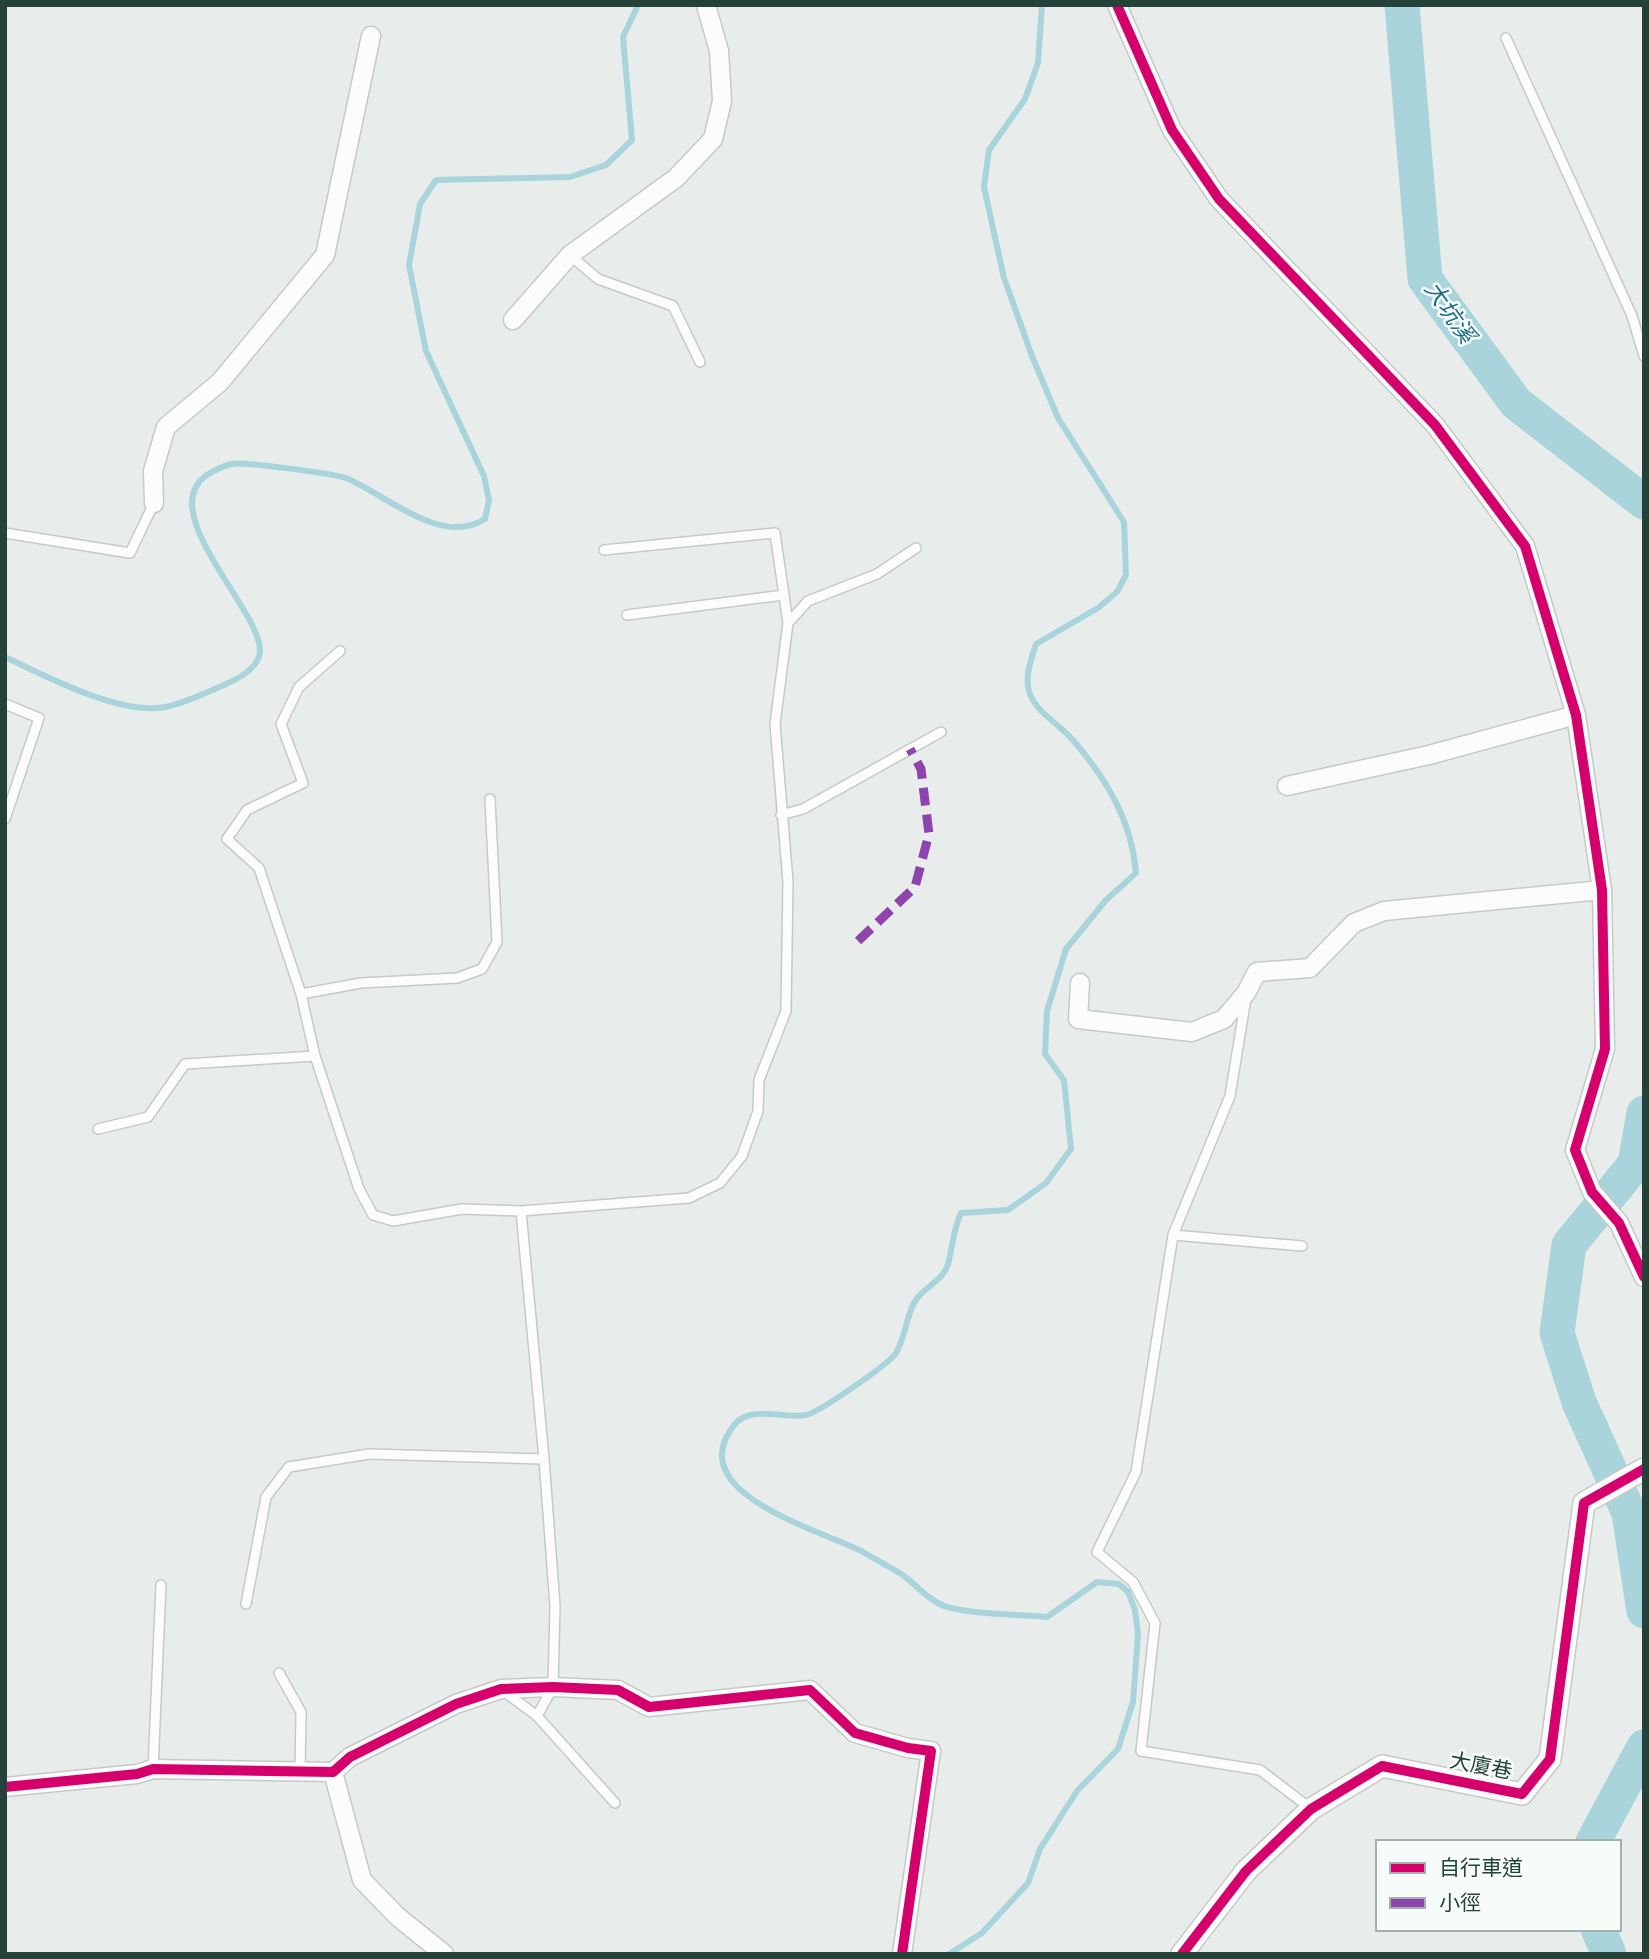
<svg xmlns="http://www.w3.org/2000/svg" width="1649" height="1959" font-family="Mulish,'Noto Sans TC',sans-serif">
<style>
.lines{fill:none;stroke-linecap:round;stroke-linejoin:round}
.stream{stroke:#a9d4db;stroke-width:6}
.river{stroke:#a9d4db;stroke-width:35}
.service-casing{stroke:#c5cac8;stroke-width:12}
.minor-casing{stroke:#c5cac8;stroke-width:21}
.tertiary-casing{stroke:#c5cac8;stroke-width:24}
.service{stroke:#fcfcfc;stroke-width:9}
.minor{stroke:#fcfcfc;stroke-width:18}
.tertiary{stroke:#fcfcfc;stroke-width:21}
.quiet{stroke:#8e44ad;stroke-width:9;stroke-dasharray:18 9;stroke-linecap:butt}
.cycleway-casing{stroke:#f7fbf9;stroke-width:15}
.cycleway{stroke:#d6006c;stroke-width:10}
.labels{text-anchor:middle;stroke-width:5;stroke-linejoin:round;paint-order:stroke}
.street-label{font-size:21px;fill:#24423a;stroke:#f7fbf9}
.water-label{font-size:23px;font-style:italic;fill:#1c6f80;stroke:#f7fbf9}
</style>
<rect width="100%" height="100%" fill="#e8edeb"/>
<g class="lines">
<path class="stream" d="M5,657C45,676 121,716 165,707C185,703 205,693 224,685C238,679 260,668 260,650C259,608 154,511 207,475C213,471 224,466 231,464C241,461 335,474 346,478C387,495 441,547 485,519L489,500L484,476L426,351L409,265L420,204L436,180L570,177L606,165L632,140L623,37L638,5
M949,1954L982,1933L1028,1883L1040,1849L1077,1791L1118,1749L1133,1702L1138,1633L1135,1610L1128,1592L1119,1584L1097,1582L1047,1617C1014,1614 978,1615 947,1607C932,1603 916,1585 904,1576C891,1567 876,1560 863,1552C825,1531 678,1494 735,1424C750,1405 784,1419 806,1415C818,1413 889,1364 896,1353C905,1338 906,1318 914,1303C921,1288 943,1282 948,1264C953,1246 953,1230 961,1213L1008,1210L1046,1183L1071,1149L1064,1080L1045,1054L1047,1011L1066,949L1106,900L1136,873C1132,821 1106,778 1072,739C1057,722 1031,710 1028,686C1026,672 1032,657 1036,644L1098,608L1117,592L1126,575L1124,522L1058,418L1032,356L1004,278L984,187L989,150L1025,99L1038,63L1042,5"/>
<path class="river" d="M1402,5L1425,279L1516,403L1644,502
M1644,1113L1635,1164L1569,1245L1557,1333L1579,1402L1629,1513L1644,1611
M1593,1842L1644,1747
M1598,1929L1609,1954"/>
<defs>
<path id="service" d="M1506,38L1632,316L1644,356
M570,255L598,279L673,306L700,362
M5,533L130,553L154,503
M604,550L775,533L788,623
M627,615L784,595
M5,704L39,718L5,819
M781,815L803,809L941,732
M301,994L259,868L227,839L247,810L303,783L281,724L299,687L340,651
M1246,998L1230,1096L1173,1235L1136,1472L1097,1552L1133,1582L1155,1623L1141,1751L1260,1770L1310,1808
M98,1129L148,1117L185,1064L315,1056L301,994L361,983L457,978L482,969L497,942L490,799
M521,1211L689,1198L720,1183L742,1156L758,1111L759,1080L786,1011L788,882L775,724L788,623L808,601L877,574L916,548
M1173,1235L1302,1246
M246,1604L266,1497L289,1467L369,1454L544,1459L521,1211L462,1209L393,1221L373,1215L359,1189L315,1056
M279,1673L301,1712L300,1771
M502,1690L537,1716L615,1803
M537,1716L553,1687L555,1606L544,1459
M153,1769L161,1585"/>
<path id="minor" d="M1117,5L1172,130L1219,199L1435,425L1525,546L1576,715L1602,890L1605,1049L1575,1150L1592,1192L1619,1223L1644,1277
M513,320L570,255L676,178L713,139L722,101L719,51L706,5
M154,503L153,471L166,427L220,382L325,255L371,36
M1287,786L1429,755L1576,715
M1080,983L1078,1019L1192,1032L1224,1019L1246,993L1257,972L1310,968L1354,923L1384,911L1602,890
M333,1772L362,1880L398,1917L444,1954
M5,1787L137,1774L153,1769L333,1772L350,1757L456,1704L501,1689L553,1687L618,1690L649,1707L810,1690L855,1733L908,1748L931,1751L902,1954"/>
<path id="tertiary" d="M1182,1954L1246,1871L1311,1809L1382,1766L1522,1794L1550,1759L1584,1503L1644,1469"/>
</defs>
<use href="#service" class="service-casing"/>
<use href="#minor" class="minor-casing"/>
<use href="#tertiary" class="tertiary-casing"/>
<use href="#service" class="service"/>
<use href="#minor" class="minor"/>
<use href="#tertiary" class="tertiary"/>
<path class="quiet" d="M858,941L915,887L929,834L921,769L910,749"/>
<defs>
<path id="cycleway" d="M1117,5L1172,130L1219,199L1435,425L1525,546L1576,715L1602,890L1605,1049L1575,1150L1592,1192L1619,1223L1644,1277
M5,1787L137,1774L153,1769L333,1772L350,1757L456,1704L501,1689L553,1687L618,1690L649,1707L810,1690L855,1733L908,1748L931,1751L902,1954
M1182,1954L1246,1871L1311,1809L1382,1766L1522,1794L1550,1759L1584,1503L1644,1469"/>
</defs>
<use href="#cycleway" class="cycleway-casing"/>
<use href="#cycleway" class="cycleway"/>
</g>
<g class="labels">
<g class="street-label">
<text transform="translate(1481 1766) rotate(11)" y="7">大廈巷</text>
</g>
<g class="water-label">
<text transform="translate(1450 312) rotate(55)" y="8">大坑溪</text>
</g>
</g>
<rect width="1649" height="1959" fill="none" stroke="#24423a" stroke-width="14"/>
<rect x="1376" y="1840" width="245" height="91" fill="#f7fbf9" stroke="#a3b1ad" stroke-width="2"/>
<rect x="1390" y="1863" width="35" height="10" fill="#d6006c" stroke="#a3b1ad" stroke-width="2"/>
<text x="1439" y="1875" font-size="21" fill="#24423a">自行車道</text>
<rect x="1390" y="1898" width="35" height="10" fill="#8e44ad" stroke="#a3b1ad" stroke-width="2"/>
<text x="1439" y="1910" font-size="21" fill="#24423a">小徑</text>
</svg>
